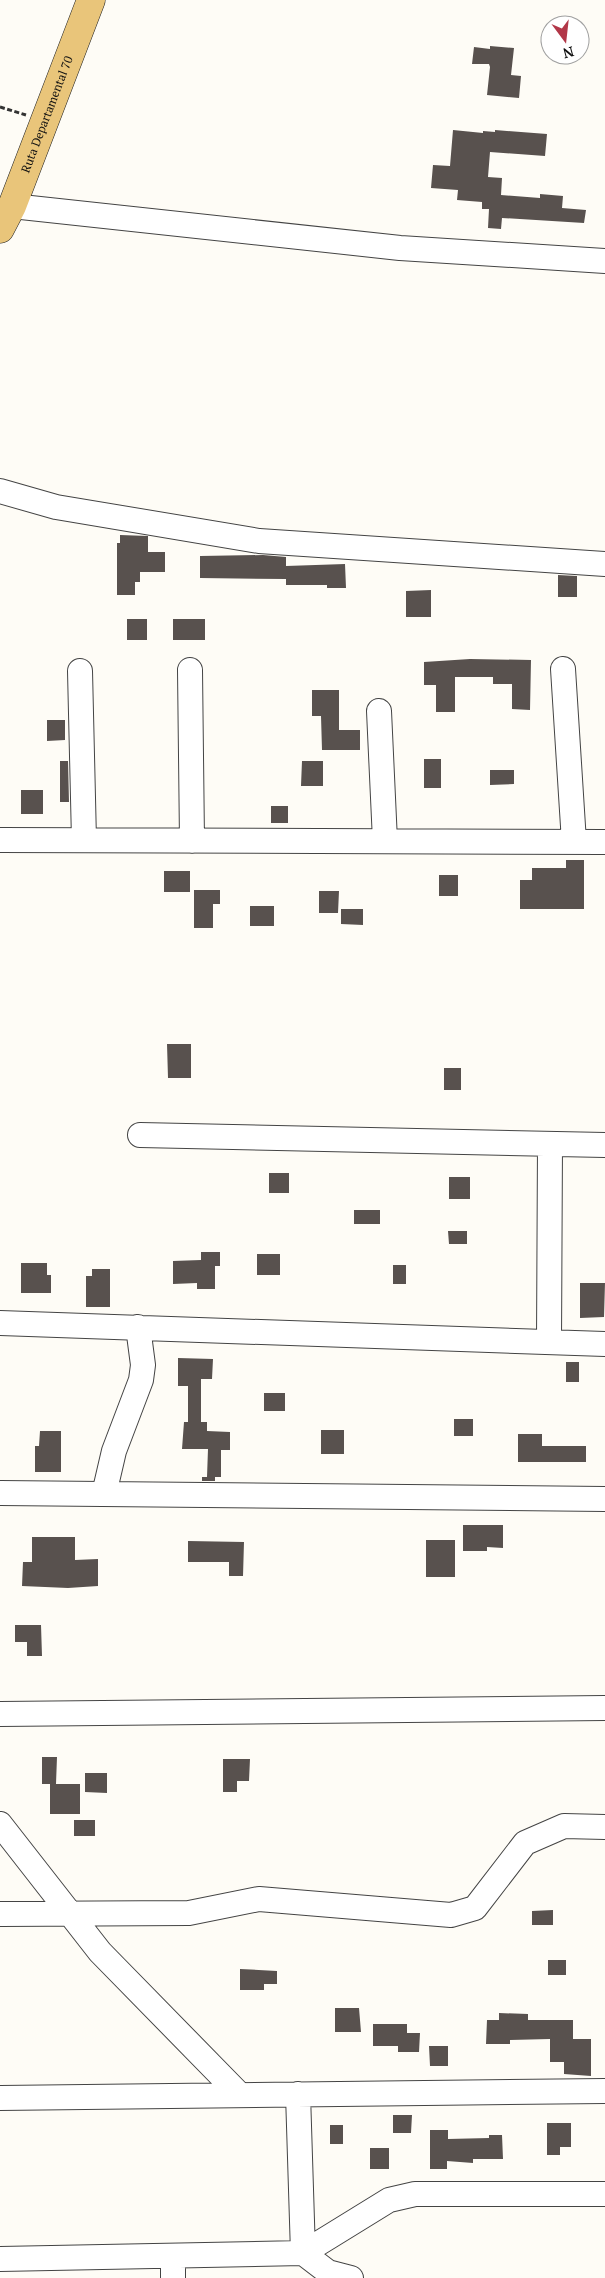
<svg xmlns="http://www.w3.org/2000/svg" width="605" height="2278" font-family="'PT Serif',serif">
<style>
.building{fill:#58514e}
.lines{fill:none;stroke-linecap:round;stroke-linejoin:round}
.minor-casing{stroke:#444;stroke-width:26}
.major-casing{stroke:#222;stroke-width:29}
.path{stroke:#333;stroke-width:3;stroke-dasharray:5 2.5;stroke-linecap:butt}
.minor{stroke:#fff;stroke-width:24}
.major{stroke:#e9c57a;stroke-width:28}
.labels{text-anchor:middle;stroke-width:5;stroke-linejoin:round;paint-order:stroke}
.street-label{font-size:12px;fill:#111;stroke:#fff}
</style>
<rect width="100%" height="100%" fill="#fefcf6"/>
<path class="building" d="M490,46L514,48L511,75L521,76L519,98L487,95L490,67L489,64H472L474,47L490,49Z
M453,130L483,133V131L495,132V130L547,134L545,156L490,152L488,177L502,178L501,195L540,198V194L563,196L562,208L586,210L584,223L502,218L501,229L488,228L489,209H482V202L457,200L458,190L431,188L433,165L450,166Z
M120,535L148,536V552H165V572H140V582H135V595H117V543H120Z
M263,555L286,557V566L345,564L346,588H327V585H286V579L200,578V556Z
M558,575L577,576V597H558Z
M431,590V617H406V591Z
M127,619H147V640H127Z
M173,619H205V640H173Z
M470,659L531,660L530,710L512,709V684H493V677H455V712H436V685H424V662Z
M312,690H339V730H360V750H322L321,716H312Z
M47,720H65V740L47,741Z
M424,759H441V788H424Z
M60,761H68L69,802H60Z
M302,761H323V786H301Z
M490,770H514V784L490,785Z
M21,790H43V814H21Z
M271,806H288V823H271Z
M566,860H584V909H520V880H532V868H566Z
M164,871H190V892H164Z
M439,875H458V896H439Z
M194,890H220V904H213V928H194Z
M319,891H339L338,913H319Z
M250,906H274V926H250Z
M341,909H363V925L341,924Z
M167,1044H191V1078H168Z
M444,1068H461V1090H444Z
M269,1173H289V1193H269Z
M449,1177H470V1199H449Z
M354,1210H380V1224H354Z
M448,1231H467V1244H449Z
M201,1252H220V1266H215V1289H197V1283L173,1284V1261L201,1260Z
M257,1254H280V1275H257Z
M21,1263H47V1275H51V1293H21Z
M393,1265H406V1284H393Z
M92,1269H110V1307H86V1276H92Z
M580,1283H605L604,1317L580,1318Z
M178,1358L213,1359L212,1379H201V1422H207V1431L230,1432V1450H221V1477H215V1481H202V1477H214H207L208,1449H182L184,1422H188V1386H178Z
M566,1362H579V1382H566Z
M264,1393H285V1411H264Z
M454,1419H473V1436H454Z
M321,1430H344V1454H321Z
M40,1431H61V1472H35V1446H39Z
M518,1434H542V1446H586V1462H518Z
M463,1525H503V1548L487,1547V1551H463Z
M32,1537H75V1560L98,1559V1586L68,1588L22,1586L23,1562H32Z
M426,1540H455V1577H426Z
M188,1541L244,1542L243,1576H229V1562H188Z
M15,1625H41L42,1656H27V1642H15Z
M42,1757H57L56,1784H80V1814H50V1784H42Z
M223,1759H250L249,1781H237V1792H223Z
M85,1773H107V1793L85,1792Z
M74,1820H95V1836H74Z
M553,1910V1925H532V1911Z
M548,1960H566V1975H548Z
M240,1969L277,1971V1984H264V1990H240Z
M335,2008H359L361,2032H335Z
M499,2013L528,2014V2020H573V2039H591V2076L564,2074V2062H550V2039L510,2040V2044H486L487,2020H499Z
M373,2024H407V2033H420L419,2052H398V2046H373Z
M429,2046H448V2066H430Z
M393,2115H412L411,2133H393Z
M547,2123H571V2147H560V2155H547Z
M330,2125H343V2144H330Z
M430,2130H448V2139L489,2138V2135H502L503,2159H473V2163L447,2161V2169H430Z
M370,2148H389V2169H370Z"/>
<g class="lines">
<defs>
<path id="minor" d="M12,206L400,248L605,261
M0,491L56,507L259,541L605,564
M563,669L574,842
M190,670L192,841
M80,671L84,840
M379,711L385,841
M0,840L605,842
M140,1135L605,1145
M0,1323L605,1344
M549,1342L550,1144
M0,1493L605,1499
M104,1494L114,1451L141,1380L143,1365L138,1327
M0,1714L605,1708
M0,1824L100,1952L240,2095
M0,1914L189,1913L259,1899L451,1915L475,1908L525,1843L564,1826L605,1827
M298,2094L303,2253
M0,2098L605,2091
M303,2253L328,2272L351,2278
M173,2256V2278
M0,2259L303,2253L389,2200L415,2194H605"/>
<g id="major">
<path id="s1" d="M0,229L12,206L91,0"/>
</g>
</defs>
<use href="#minor" class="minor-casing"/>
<use href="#major" class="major-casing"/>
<path class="path" d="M0,107L26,115"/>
<use href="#minor" class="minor"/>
<use href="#major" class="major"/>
</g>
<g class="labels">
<g class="street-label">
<text dy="4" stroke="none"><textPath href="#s1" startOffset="124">Ruta Departamental 70</textPath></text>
</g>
</g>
<g transform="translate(565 40) rotate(165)"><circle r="24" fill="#ffffff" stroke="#a0a0a0"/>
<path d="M0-4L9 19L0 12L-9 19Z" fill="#b23748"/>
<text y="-8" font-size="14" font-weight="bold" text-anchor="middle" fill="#111111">N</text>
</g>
</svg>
